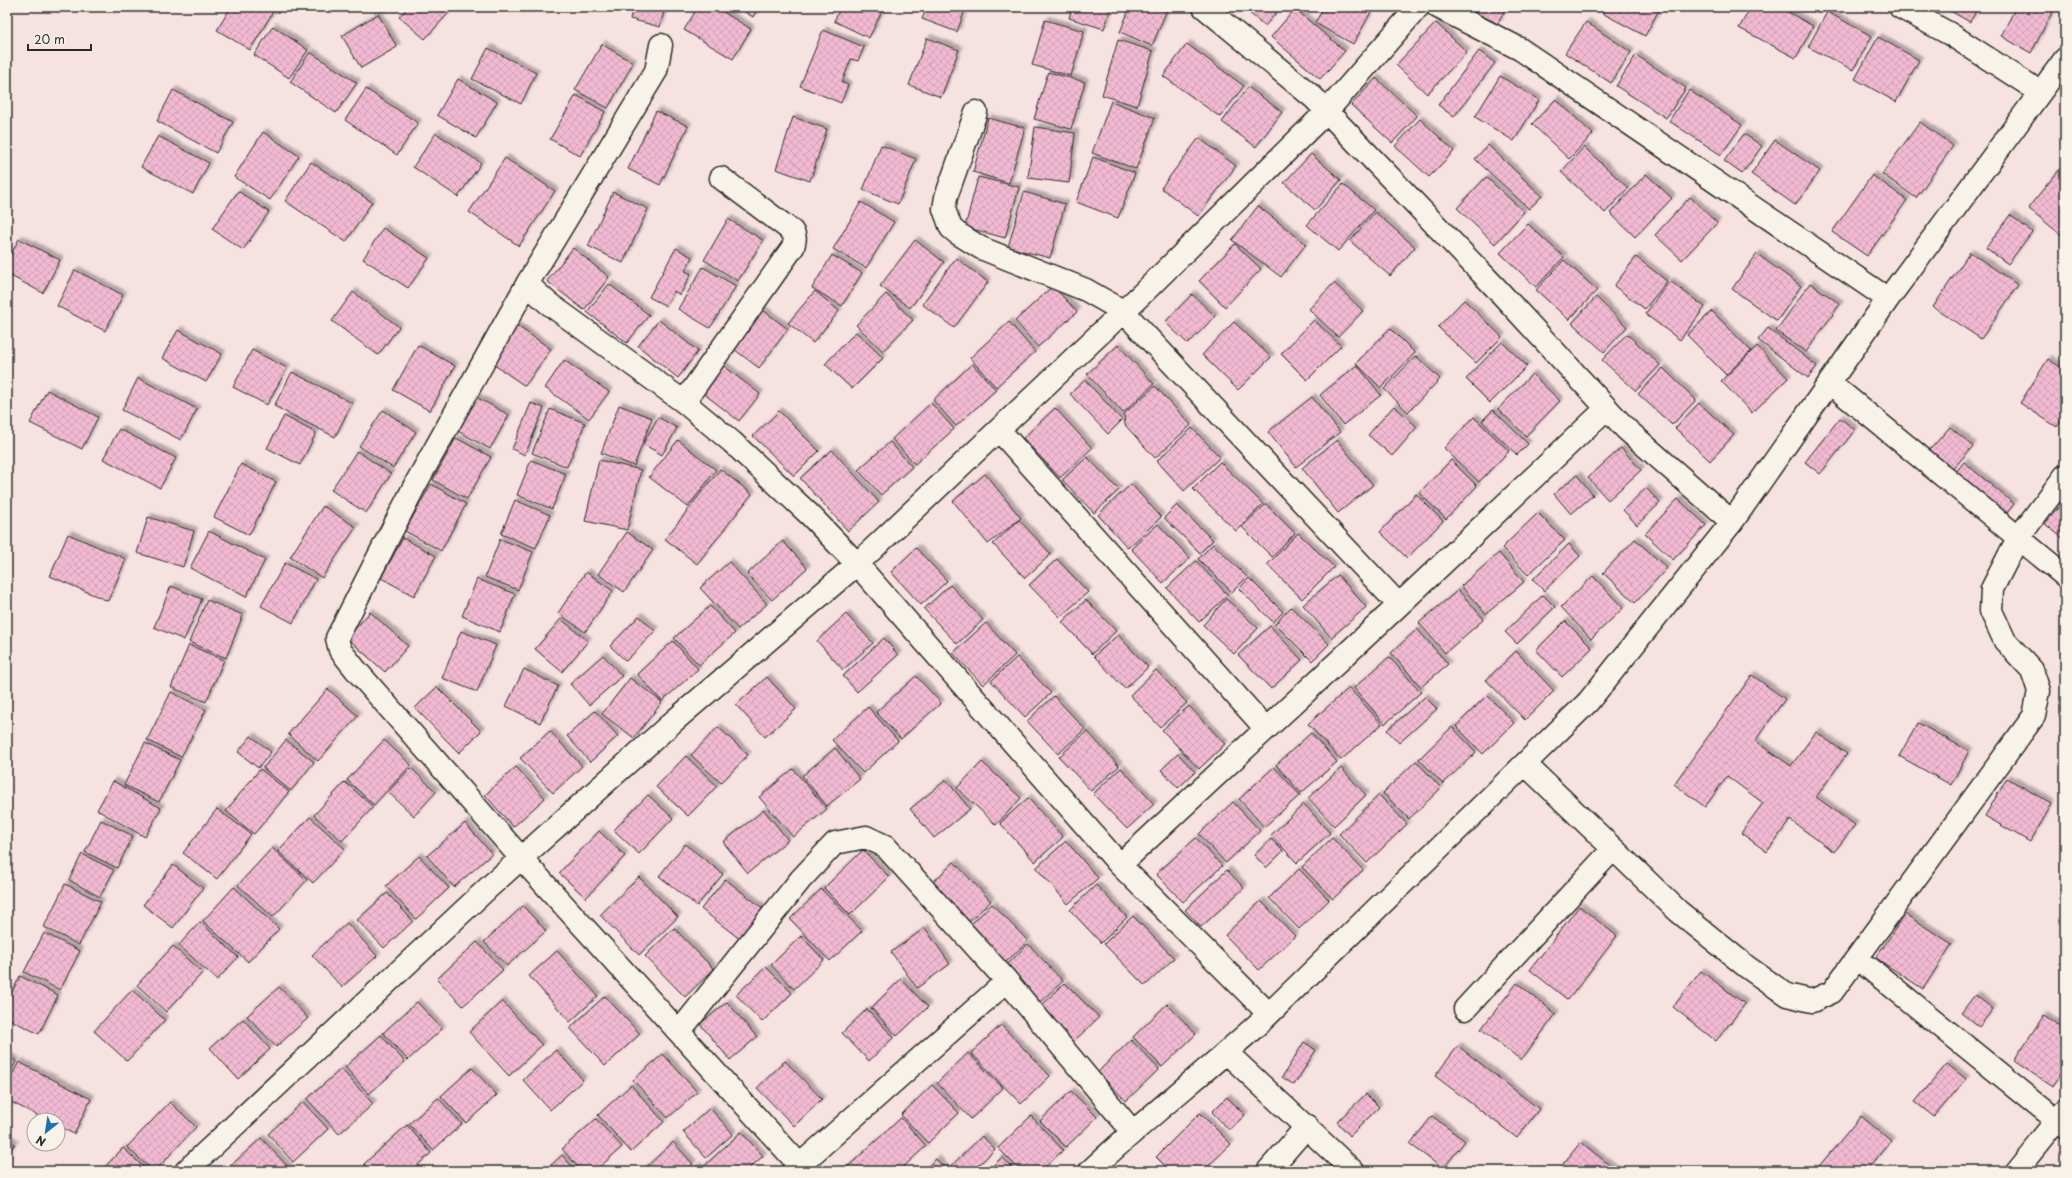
<svg xmlns="http://www.w3.org/2000/svg" width="2072" height="1178" font-family="'Playpen Sans',sans-serif">
<style>
.building{fill:url(#building-cross-hatch);stroke:#2b2b2b;filter:url(#shadow)}
.lines{fill:none;stroke-linecap:round;stroke-linejoin:round}
.minor-casing{stroke:#2b2b2b;stroke-width:25}
.minor{stroke:#f7f3e8;stroke-width:22}
</style>
<defs>
<pattern id="building-cross-hatch" width="8" height="8" patternUnits="userSpaceOnUse"><rect width="8" height="8" fill="#f2bad2"/><path d="M0 0l8 8M0 8l8-8" fill="none" stroke="#d0a0b4"/></pattern>
<filter id="shadow"><feDropShadow dx="3.5" dy="-3.5" stdDeviation="1" flood-color="#0004"/></filter>
</defs>
<rect width="100%" height="100%" fill="#f6e2e1"/>
<filter id="ink" filterUnits="userSpaceOnUse"><feTurbulence type="fractalNoise" baseFrequency=".025" numOctaves="2"/><feDisplacementMap in="SourceGraphic" scale="8" xChannelSelector="R" yChannelSelector="G"/><feConvolveMatrix kernelMatrix="1 2 1 2 8 2 1 2 1" color-interpolation-filters="sRGB"/></filter>
<g filter="url(#ink)">
<path class="building" d="M231,7H276L250,50L217,30Z
M408,7H454L425,39L399,17Z
M633,7H665L660,27L630,19Z
M698,7H715L751,29L733,59L684,30Z
M737,7H759L753,17Z
M841,7H884L869,38L834,21Z
M927,7H966L957,32L922,19Z
M1072,7H1111L1104,29L1069,18Z
M1130,7H1168L1152,46L1120,32Z
M1242,7H1281L1265,26Z
M1324,7H1374L1353,44L1315,23Z
M1464,7H1506L1498,24Z
M1606,7H1653L1659,10L1645,36L1602,13Z
M1751,7H1779L1813,26L1796,58L1739,28Z
M1943,7H1978L1970,22Z
M2016,7H2055L2031,53L2001,36Z
M1295,9L1345,51L1320,79L1271,37Z
M1827,12L1872,36L1853,70L1808,47Z
M378,14L397,47L361,68L342,36Z
M1045,20L1084,31L1071,76L1032,65Z
M1586,22L1631,52L1611,83L1565,53Z
M1436,23L1467,52L1427,94L1396,65Z
M273,26L308,50L289,78L254,55Z
M823,30L864,47L858,61L851,59L842,82L848,85L841,103L800,86Z
M1878,37L1919,60L1896,102L1855,79Z
M927,38L959,50L941,97L909,85Z
M1118,40L1153,51L1137,106L1102,95Z
M602,44L633,63L608,108L575,90Z
M1187,44L1244,86L1220,117L1163,76Z
M488,48L536,73L521,104L472,79Z
M1479,51L1495,63L1454,117L1438,105Z
M310,52L357,83L336,113L290,82Z
M1636,55L1686,88L1666,118L1616,86Z
M1048,72L1085,82L1071,129L1034,119Z
M1500,76L1539,100L1514,141L1475,117Z
M1376,78L1417,116L1392,143L1351,105Z
M458,79L497,102L476,138L437,115Z
M1248,87L1282,112L1256,147L1222,122Z
M366,89L418,123L397,155L345,120Z
M173,90L233,122L216,153L157,121Z
M1689,90L1742,125L1721,155L1669,121Z
M576,95L605,112L580,156L550,139Z
M1556,99L1593,134L1569,159L1532,124Z
M1111,101L1155,118L1136,169L1092,153Z
M656,111L688,126L660,185L628,169Z
M793,117L827,129L810,181L776,169Z
M988,118L1025,128L1009,183L973,172Z
M1420,119L1454,151L1429,177L1395,146Z
M1920,122L1953,146L1916,198L1882,174Z
M1035,127L1075,133L1069,183L1028,178Z
M263,132L299,156L270,200L234,177Z
M436,133L481,163L458,197L413,167Z
M1744,134L1762,146L1742,174L1724,161Z
M158,136L209,163L193,194L141,167Z
M1199,138L1236,166L1198,216L1161,188Z
M1775,140L1820,171L1795,205L1751,174Z
M881,145L916,159L898,204L863,190Z
M1488,145L1542,196L1529,209L1475,159Z
M1584,147L1628,188L1605,213L1561,172Z
M1311,154L1341,180L1315,210L1284,183Z
M1093,157L1135,173L1118,218L1076,202Z
M505,158L555,191L519,246L469,212Z
M311,162L372,202L346,242L285,201Z
M2063,165L2065,167V238L2028,208Z
M1646,174L1672,198L1635,237L1610,213Z
M1872,175L1907,200L1867,256L1832,232Z
M978,177L1019,187L1005,238L965,227Z
M1486,177L1524,212L1495,244L1457,208Z
M1343,184L1374,210L1338,251L1307,225Z
M238,191L269,212L243,250L212,229Z
M613,192L648,209L623,263L588,246Z
M1024,192L1065,204L1050,258L1008,247Z
M1690,197L1717,223L1682,260L1655,235Z
M861,202L894,222L866,268L833,249Z
M1258,206L1306,244L1281,277L1232,240Z
M1375,212L1415,247L1390,276L1350,241Z
M2010,215L2032,232L2008,264L1986,248Z
M728,219L763,240L738,281L704,260Z
M1528,224L1564,257L1536,287L1500,253Z
M383,228L429,258L408,288L363,259Z
M19,239L60,260L43,293L7,274V262Z
M915,240L944,262L910,308L880,286Z
M1235,244L1261,269L1225,307L1199,281Z
M573,248L609,277L584,310L547,281Z
M676,248L692,257L685,271L691,274L680,295L674,291L666,306L649,297Z
M1970,252L2018,285L1981,339L1933,307Z
M1757,254L1801,286L1777,321L1732,289Z
M832,255L862,273L842,306L812,288Z
M1636,257L1667,281L1645,309L1614,286Z
M956,258L988,282L954,328L922,304Z
M1564,260L1597,290L1569,320L1536,290Z
M703,267L736,286L710,328L678,309Z
M75,270L123,295L105,331L57,306Z
M1670,281L1705,307L1680,340L1645,314Z
M1334,283L1363,311L1338,337L1309,309Z
M1810,283L1840,304L1806,352L1776,331Z
M609,284L649,315L627,343L587,312Z
M1053,286L1077,312L1038,347L1015,321Z
M815,291L839,311L813,343L788,323Z
M353,292L399,327L378,355L332,321Z
M886,294L913,320L883,351L856,325Z
M1192,294L1215,316L1188,344L1165,322Z
M1596,297L1627,327L1604,352L1572,323Z
M1464,300L1502,337L1476,363L1438,327Z
M760,308L788,329L759,368L731,347Z
M1712,311L1751,351L1726,375L1687,335Z
M659,320L698,351L678,378L638,346Z
M1314,320L1341,346L1307,380L1281,354Z
M1009,322L1035,352L996,387L970,358Z
M1234,322L1271,357L1238,390L1202,355Z
M516,325L551,349L525,386L490,362Z
M1390,328L1415,353L1381,388L1356,363Z
M1768,328L1817,366L1808,378L1758,340Z
M178,330L222,354L206,382L162,358Z
M856,332L883,358L852,389L825,364Z
M1627,334L1660,365L1636,391L1602,360Z
M1502,342L1527,366L1490,403L1466,379Z
M418,345L455,366L430,411L393,390Z
M1118,345L1154,384L1123,413L1087,374Z
M1757,346L1788,378L1752,413L1721,381Z
M252,350L287,368L267,405L233,387Z
M1416,356L1440,379L1408,412L1384,389Z
M2048,359L2065,370V415L2057,427L2020,403Z
M564,360L609,392L589,419L545,388Z
M720,363L760,394L739,421L699,390Z
M972,364L996,390L956,426L933,400Z
M1357,365L1381,395L1343,425L1320,395Z
M1663,368L1696,400L1672,425L1638,394Z
M292,372L352,403L335,437L274,406Z
M1532,374L1560,401L1526,436L1498,409Z
M138,378L197,409L181,440L122,410Z
M1085,380L1122,420L1108,434L1070,394Z
M1155,386L1191,425L1155,458L1125,425L1124,414Z
M47,390L98,417L82,449L30,423Z
M476,397L509,415L490,449L458,431Z
M1312,397L1340,432L1296,467L1268,432Z
M531,403L544,408L525,455L512,449Z
M931,403L954,429L915,464L892,439Z
M1699,403L1734,435L1710,461L1675,428Z
M619,405L652,418L634,466L601,453Z
M1394,406L1417,427L1392,456L1368,435Z
M1055,408L1092,448L1060,478L1023,438Z
M550,409L585,423L567,467L532,453Z
M383,410L416,432L393,468L359,446Z
M1493,410L1528,444L1517,455L1482,421Z
M779,411L819,451L794,476L753,436Z
M284,416L316,433L300,465L267,448Z
M658,417L677,428L662,455L643,444Z
M1474,417L1509,451L1479,482L1444,448Z
M1840,418L1855,430L1820,474L1805,462Z
M1950,427L1973,446L1951,471L1928,452Z
M1192,428L1220,457L1184,491L1157,461Z
M119,429L176,458L160,488L103,459Z
M456,438L491,457L467,499L433,480Z
M678,440L716,470L688,507L649,477Z
M1337,440L1373,485L1338,513L1302,468Z
M890,442L912,467L881,495L858,470Z
M1621,448L1641,470L1608,500L1588,478Z
M832,450L879,502L848,531L800,478Z
M357,451L391,474L366,513L331,490Z
M1087,457L1119,490L1094,513L1062,480Z
M531,460L566,474L552,509L517,495Z
M599,460L641,470L627,530L585,521Z
M1451,460L1477,486L1446,519L1419,493Z
M1220,462L1263,504L1236,531L1193,489Z
M1964,462L2014,504L2002,519L1952,477Z
M241,464L276,482L249,535L214,517Z
M720,469L752,494L697,564L665,539Z
M985,474L1021,518L988,544L953,501Z
M1577,475L1593,495L1571,514L1554,494Z
M431,484L466,504L441,551L405,531Z
M1131,484L1161,517L1128,548L1098,515Z
M1646,488L1660,503L1637,525L1623,510Z
M1416,494L1443,521L1407,558L1380,532Z
M1678,499L1706,525L1673,560L1645,534Z
M2065,499V540L2045,524Z
M515,500L550,515L536,548L501,534Z
M1266,504L1295,533L1272,557L1242,527Z
M1177,505L1213,540L1200,553L1164,518Z
M323,506L356,527L322,578L290,557Z
M1538,513L1565,540L1528,575L1502,548Z
M148,517L194,531L183,567L137,553Z
M1019,520L1051,554L1025,578L993,544Z
M1158,524L1190,558L1163,583L1131,549Z
M209,531L265,560L246,597L190,568Z
M627,532L653,550L624,592L598,574Z
M1298,533L1334,567L1302,599L1267,565Z
M68,534L126,559L108,601L50,576Z
M403,538L436,556L414,596L381,578Z
M500,539L533,552L518,590L485,577Z
M1635,539L1667,568L1635,603L1603,573Z
M783,541L807,568L772,600L747,574Z
M1213,544L1247,577L1232,592L1198,559Z
M1569,544L1580,556L1544,591L1533,579Z
M916,548L947,581L921,605L891,572Z
M1499,553L1524,582L1486,614L1461,586Z
M1057,559L1088,592L1060,617L1029,585Z
M1196,561L1228,595L1199,622L1167,588Z
M729,562L767,604L738,629L700,588Z
M285,563L316,579L293,623L261,606Z
M586,572L613,591L585,632L558,613Z
M1338,575L1366,607L1331,638L1303,605Z
M1593,576L1623,608L1591,639L1561,607Z
M1249,578L1283,612L1273,622L1239,589Z
M477,579L515,594L500,632L462,616Z
M950,585L983,620L957,644L924,609Z
M171,586L202,599L184,640L154,627Z
M1458,590L1484,619L1445,653L1419,623Z
M1543,595L1555,607L1517,644L1505,632Z
M1226,599L1258,628L1234,654L1203,625Z
M207,600L243,615L226,658L189,642Z
M1086,600L1116,631L1092,654L1062,622Z
M710,606L735,633L699,665L674,638Z
M1291,607L1329,644L1312,661L1275,624Z
M370,612L408,646L385,672L347,638Z
M846,614L873,643L843,670L817,641Z
M639,616L655,631L626,661L610,646Z
M561,619L588,641L562,672L535,649Z
M1565,621L1592,648L1562,677L1536,650Z
M986,623L1015,655L983,685L953,653Z
M1270,626L1302,660L1271,689L1238,655Z
M1417,629L1448,664L1421,687L1391,653Z
M461,631L496,645L477,692L442,678Z
M1118,635L1148,667L1125,689L1094,656Z
M884,638L898,655L857,692L843,676Z
M673,641L698,669L662,701L637,674Z
M189,645L224,660L206,702L171,687Z
M1516,651L1554,691L1525,720L1486,680Z
M603,655L622,676L589,705L570,684Z
M1017,657L1051,693L1025,717L991,681Z
M1389,657L1421,692L1385,724L1354,688Z
M524,669L558,686L540,723L506,706Z
M1156,670L1187,703L1160,727L1130,695Z
M1752,675L1785,699L1755,741L1791,766L1816,732L1847,754L1816,797L1855,825L1834,852L1790,820L1767,852L1741,833L1763,803L1727,776L1705,807L1674,784Z
M916,676L941,703L901,739L876,712Z
M767,677L796,709L765,737L736,705Z
M630,678L662,702L634,738L602,714Z
M437,687L481,731L459,753L415,708Z
M1349,688L1382,724L1341,760L1308,724Z
M328,689L358,716L318,761L288,734Z
M171,692L206,710L181,757L147,740Z
M1487,695L1514,723L1483,754L1456,726Z
M1054,696L1085,729L1058,754L1027,721Z
M1425,697L1437,709L1399,743L1387,730Z
M1189,706L1225,744L1199,769L1162,730Z
M868,707L898,741L863,773L832,740Z
M595,711L618,736L590,762L567,736Z
M1918,723L1969,751L1951,785L1899,756Z
M718,727L748,755L721,783L691,755Z
M1452,727L1476,752L1443,784L1419,759Z
M550,731L582,766L553,793L520,758Z
M1087,731L1119,766L1091,791L1059,757Z
M1311,733L1337,762L1301,793L1276,765Z
M251,736L271,752L258,768L238,752Z
M286,740L314,762L291,791L263,768Z
M384,740L411,765L374,805L347,780Z
M145,743L180,760L159,802L124,785Z
M835,748L860,779L827,806L802,776Z
M1178,754L1195,772L1178,788L1161,770Z
M686,756L717,786L688,816L656,787Z
M1416,761L1441,788L1409,819L1383,793Z
M982,762L1021,798L996,825L957,788Z
M516,767L545,798L513,827L485,795Z
M1274,767L1300,795L1264,827L1239,799Z
M411,768L436,792L414,816L388,792Z
M1121,768L1154,804L1127,829L1093,794Z
M1341,768L1366,795L1334,826L1308,798Z
M260,769L289,792L254,834L226,811Z
M793,769L827,809L793,837L759,797Z
M2007,778L2052,804L2030,842L1985,816Z
M946,780L970,809L934,838L910,809Z
M113,781L161,808L145,837L97,810Z
M345,782L373,807L342,841L314,815Z
M648,795L673,818L639,854L614,830Z
M1379,795L1407,824L1367,863L1339,834Z
M1028,798L1063,837L1035,862L1000,823Z
M1233,802L1260,831L1226,863L1199,834Z
M1304,804L1330,833L1297,863L1271,835Z
M217,809L251,834L217,879L183,853Z
M764,810L788,840L748,873L723,842Z
M310,817L345,849L313,883L278,851Z
M101,820L133,836L117,868L85,852Z
M465,823L492,854L454,887L427,856Z
M599,831L625,856L586,898L559,873Z
M1196,838L1222,866L1183,902L1156,874Z
M1332,838L1363,870L1333,899L1302,867Z
M1271,839L1283,851L1266,868L1254,855Z
M1066,841L1098,878L1068,904L1036,868Z
M685,844L723,874L697,906L659,876Z
M272,848L307,880L273,917L238,885Z
M863,850L889,877L850,915L824,888Z
M82,854L114,870L100,897L69,880Z
M419,856L449,888L416,919L386,886Z
M954,862L991,901L964,926L927,888Z
M173,865L203,888L173,928L143,905Z
M1299,869L1329,900L1299,929L1269,898Z
M1227,870L1244,888L1201,927L1185,910Z
M639,877L678,917L639,955L600,915Z
M725,879L765,910L741,940L701,909Z
M65,884L101,902L79,945L44,927Z
M1096,885L1127,917L1101,943L1070,910Z
M234,887L279,929L248,962L203,921Z
M821,889L862,931L830,961L790,919Z
M387,893L413,921L384,948L357,920Z
M1261,901L1295,936L1259,970L1225,935Z
M992,904L1028,941L1003,965L967,928Z
M523,906L546,931L507,966L484,942Z
M1579,906L1617,936L1568,1000L1530,970Z
M1905,914L1952,944L1923,989L1876,958Z
M1133,916L1174,958L1145,986L1104,944Z
M200,922L238,957L217,980L179,945Z
M347,923L377,956L342,987L312,955Z
M674,928L714,969L685,997L645,956Z
M925,928L950,964L917,988L891,952Z
M44,933L80,951L60,990L24,972Z
M801,936L824,960L794,989L771,965Z
M477,942L503,970L463,1006L437,979Z
M1028,944L1063,981L1038,1004L1004,968Z
M173,946L202,973L166,1012L137,985Z
M557,951L598,996L570,1022L529,976Z
M766,967L792,993L762,1022L736,995Z
M1701,971L1745,1004L1716,1041L1673,1007Z
M20,976L58,995L39,1034L7,1018V1002Z
M901,979L928,1007L897,1036L871,1008Z
M1065,983L1099,1017L1072,1043L1039,1008Z
M1517,983L1556,1014L1521,1060L1481,1029Z
M279,987L308,1018L276,1047L247,1016Z
M132,990L165,1020L127,1061L94,1031Z
M1975,995L1993,1009L1979,1027L1961,1013Z
M605,996L640,1034L605,1066L570,1028Z
M502,1001L542,1045L509,1076L469,1032Z
M417,1002L442,1029L408,1060L383,1033Z
M727,1002L757,1037L730,1060L700,1024Z
M1167,1004L1196,1034L1162,1067L1133,1037Z
M867,1009L894,1037L869,1061L842,1033Z
M2044,1015L2065,1030V1067L2052,1086L2014,1060Z
M243,1019L270,1049L238,1079L210,1048Z
M1001,1025L1050,1076L1021,1104L971,1053Z
M381,1035L405,1062L369,1094L345,1067Z
M1131,1040L1159,1069L1126,1101L1098,1072Z
M1304,1042L1316,1050L1294,1085L1282,1077Z
M1458,1046L1539,1109L1517,1138L1435,1076Z
M556,1050L583,1080L550,1110L523,1080Z
M968,1053L1003,1088L971,1119L937,1083Z
M663,1054L697,1092L668,1118L633,1080Z
M7,1056L16,1061L7,1079Z
M785,1061L822,1099L794,1126L757,1088Z
M19,1062L91,1099L74,1134L58,1126V1120H47L7,1100V1084Z
M1947,1064L1966,1079L1934,1117L1915,1102Z
M472,1068L497,1095L466,1123L441,1096Z
M341,1069L373,1104L339,1134L307,1099Z
M631,1085L664,1122L631,1152L598,1115Z
M932,1085L959,1113L928,1143L901,1115Z
M1071,1091L1097,1117L1066,1147L1040,1121Z
M1366,1094L1379,1107L1350,1136L1337,1122Z
M1227,1097L1245,1115L1229,1130L1212,1112Z
M438,1098L462,1124L433,1150L409,1124Z
M170,1102L196,1127L155,1171H153L127,1147Z
M303,1102L328,1129L293,1162L268,1134Z
M710,1108L733,1134L706,1158L683,1132Z
M1200,1113L1231,1144L1203,1171H1170L1156,1157Z
M1031,1116L1063,1150L1041,1171H1021L998,1148Z
M1432,1116L1465,1141L1443,1169L1410,1144Z
M1861,1116L1891,1141L1866,1171H1815Z
M901,1118L926,1146L899,1171H843Z
M596,1119L622,1147L595,1171H582L562,1149Z
M407,1125L431,1153L411,1171H370L364,1164Z
M741,1132L763,1156L746,1171H707L703,1167Z
M982,1136L995,1149L973,1171H954L950,1167Z
M7,1138L15,1144L7,1154Z
M261,1138L292,1171H225Z
M673,1142L693,1164L685,1171H645L643,1170Z
M1581,1142L1617,1171L1558,1170Z
M123,1148L148,1171H101Z
M562,1155L576,1171H545Z
M1002,1157L1015,1171H988Z
M936,1159L947,1171H923Z
M697,1166L702,1171H691Z"/>
<g class="lines">
<defs>
<path id="minor" d="M1204,7L1314,98L1495,287L1626,429L1732,522
M1438,7L1520,49L1888,299
M1900,7L1950,34L2040,92
M661,45L656,71L527,284L415,485L337,638L340,650L356,670L521,858L805,1171
M976,112L946,197L944,209L951,228L957,233L981,248L1086,290L1123,311L1399,605
M527,284L548,303L684,402L732,442L810,515L857,564L1120,865L1269,1014
M1830,383L2065,576
M684,402L793,247C795,240 796,237 792,231L721,178
M999,430L1266,729
M1525,764L1678,911L1747,967L1787,995L1812,1001L1832,992L2034,716L2039,691L2032,670L2005,641L1991,611L1992,589L2018,538L2065,476
M1120,865L1399,605L1607,408
M1857,958L2065,1127
M1465,1009L1613,849
M679,1032L801,879L835,843L866,837L885,846L1007,981L1132,1131
M1227,1053L1353,1171
M186,1171L488,888L674,721L857,564L1146,290L1327,111L1418,7
M793,1171L1007,981
M1090,1171C1148,1116 1211,1068 1269,1014L1588,702L1732,522L1888,299L2065,59
M1268,1171L1307,1126
M2016,1171L2065,1110"/>
</defs>
<use href="#minor" class="minor-casing"/>
<use href="#minor" class="minor"/>
</g>
</g>
<rect width="2072" height="1178" fill="none" stroke="#f7f3e8" stroke-width="24"/>
<rect x="12" y="12" width="2048" height="1154" fill="none" stroke="#2b2b2b" stroke-width="1.5" filter="url(#ink)"/>
<g transform="translate(46 1132) rotate(210)"><circle r="19" fill="#f7f3e8" stroke="#a5a39c"/>
<path d="M0-3L7 15L0 10L-7 15Z" fill="#1f6fb2"/>
<text y="-6" font-size="11" font-weight="bold" text-anchor="middle" fill="#2b2b2b">N</text>
</g>
<path d="M28 44v6h63v-6" fill="none" stroke="#2b2b2b" stroke-width="2"/>
<text x="34" y="44" font-size="12" fill="#2b2b2b" stroke="#f7f3e8" stroke-width="3" paint-order="stroke">20 m</text>
</svg>
